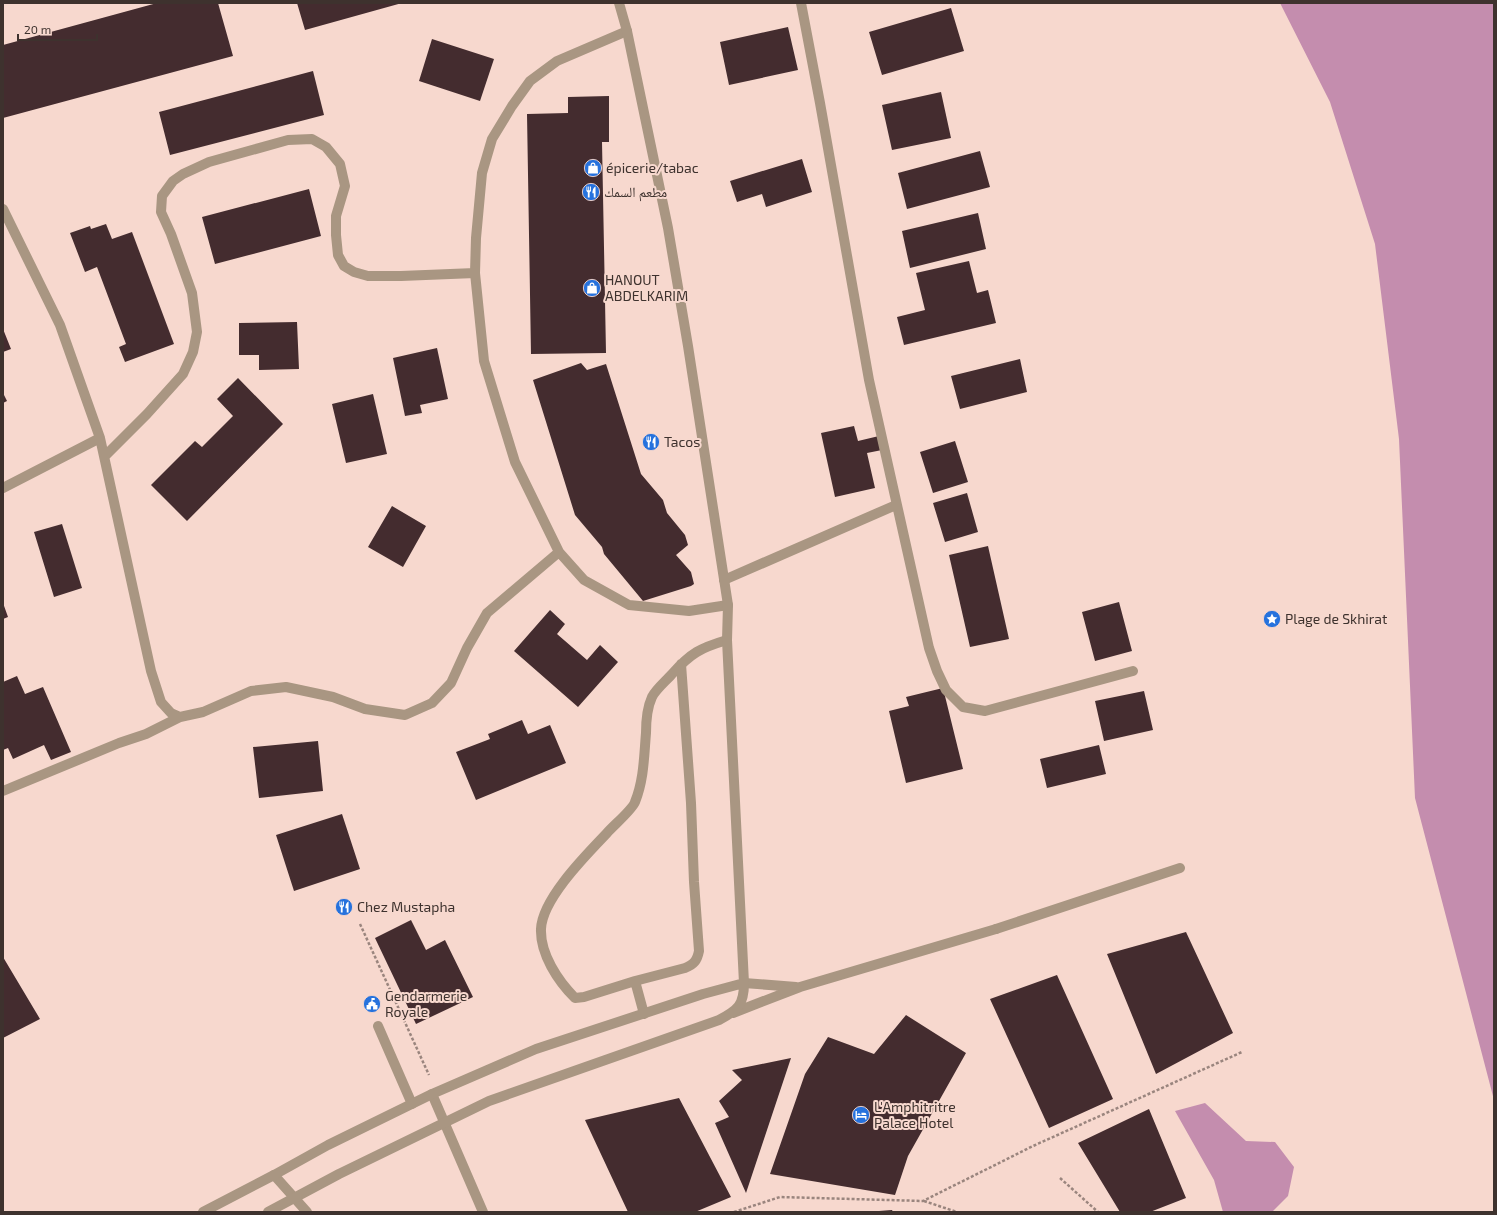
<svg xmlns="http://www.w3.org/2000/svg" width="1497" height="1215" font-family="'Exo 2','Noto Naskh Arabic',sans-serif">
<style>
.water{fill:#c48dae}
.building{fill:#442c2f}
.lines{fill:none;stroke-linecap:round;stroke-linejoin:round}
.path{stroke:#9a857e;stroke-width:2.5;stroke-dasharray:3 2;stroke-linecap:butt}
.service{stroke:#a99682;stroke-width:10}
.minor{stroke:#a99682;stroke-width:10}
.tertiary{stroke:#a99682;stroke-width:10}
.labels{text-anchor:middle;stroke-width:4;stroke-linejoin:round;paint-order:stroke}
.poi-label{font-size:14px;fill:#3e322e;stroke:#f7d8ce;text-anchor:start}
</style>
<rect width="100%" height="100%" fill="#f7d8ce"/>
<path class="water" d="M1280,3H1494V1100L1415,798L1399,439L1375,244L1330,102Z
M1205,1103L1246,1141L1275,1142L1294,1167L1288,1196L1272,1212H1223L1214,1180L1175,1111Z"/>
<path class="building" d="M157,3H218L233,56L3,118V45Z
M297,3H402L305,30Z
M951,8L964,51L882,75L869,32Z
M788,27L798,70L729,85L720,42Z
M432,39L494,59L480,101L419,81Z
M313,71L324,115L170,155L159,112Z
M941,92L951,138L892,150L882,105Z
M609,96V142H602L606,353L531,354L527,114L568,113V97Z
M980,151L990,187L907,209L898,173Z
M802,159L812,192L766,207L762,194L737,202L730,181Z
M309,189L321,236L215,264L202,217Z
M978,213L986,249L910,268L902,231Z
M106,224L112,239L132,232L174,344L125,362L119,347L126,344L97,267L85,272L70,233L90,226L91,229Z
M969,261L977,293L988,290L996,323L904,345L897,317L925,310L916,273Z
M297,322L299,369L259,370V355H239V323Z
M3,329L11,349L3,352Z
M437,348L448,399L420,405L422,413L405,416L393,358Z
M1020,359L1027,392L960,409L951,376Z
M581,363L587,370L606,364L641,474L663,500L667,513L685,535L688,545L676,555L691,572L694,584L691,586L643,601L604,554L602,547L575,515L533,380Z
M238,378L283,424L187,521L151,485L195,441L202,447L233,416L217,399Z
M3,393L7,401L3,403Z
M373,394L387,454L346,463L332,404Z
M854,426L858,441L879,436L882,450L867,453L875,488L835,497L821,433Z
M955,441L968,482L933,493L920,452Z
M967,493L978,532L945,542L933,503Z
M392,506L426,526L403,567L368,547Z
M62,524L82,588L54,597L34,532Z
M988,546L1009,639L970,647L949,555Z
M1119,602L1132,651L1095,661L1082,612Z
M3,603L8,617L3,619Z
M550,610L565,624L557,634L587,660L600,645L618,662L578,707L514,651Z
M17,676L25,694L43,687L71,752L51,760L44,745L13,759L8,748L3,750V682Z
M943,688L963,769L906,783L889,711L909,706L906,697Z
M1144,691L1153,730L1104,741L1095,701Z
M522,720L528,734L550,725L566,763L476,800L456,752L490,739L488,734Z
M318,741L323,791L259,798L253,747Z
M1099,745L1106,774L1047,788L1040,759Z
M342,814L360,869L294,891L276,835Z
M411,920L426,950L445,940L473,997L416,1024L375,938Z
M1186,932L1233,1033L1156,1074L1107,954Z
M3,957L40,1019L3,1038Z
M1057,975L1113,1099L1049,1128L990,999Z
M906,1015L966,1053L908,1156L895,1195L770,1174L805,1074L828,1037L874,1054Z
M791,1058L746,1193L715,1123L729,1117L719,1101L742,1080L732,1070Z
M679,1098L731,1197L695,1212H628L585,1120Z
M1149,1109L1186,1198L1150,1212H1120L1078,1143Z
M892,1210L893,1212H879V1211Z"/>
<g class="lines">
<path class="path" d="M360,924L429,1075
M1060,1178L1098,1212
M924,1201L957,1212
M734,1212L780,1197L923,1201L1033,1146L1242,1052"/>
<path class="service" d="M681,664L691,803L694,882L699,951C697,961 694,964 685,968L635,981L584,997L575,998C558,981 540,954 541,929C542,899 586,855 607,833C613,826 633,809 635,802C644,780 644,756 646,733C646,722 647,708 652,697C656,689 666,681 672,674C691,653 700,648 727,640
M996,929L1180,868
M635,981L644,1014
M378,1026L412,1104"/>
<path class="minor" d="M801,3L820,103L869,380L929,648L937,671L946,690L963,707L985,711L1133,671
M627,31L557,61L530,81L512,106L492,139L482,173L476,238L475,273L484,361L515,462L559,552L584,580L629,605L689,611L728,605
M3,209L60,325L100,438L151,671L161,702L171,713L180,717L203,712L251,691L286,687L333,697L365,709L405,715L432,703L451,683L467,648L487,613L559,552
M105,456L147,414L183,374L193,352L197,332L192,293L171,234L161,212L162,196L173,181L183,174L209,162L288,140L312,139L326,147L340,164L345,186L336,216V235L338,255L344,266L354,272L368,276H401L475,273
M3,488L100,438
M724,580L896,505
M3,791L119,743L146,734L180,717
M744,983L796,987
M733,1013L800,987L996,929
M432,1094L483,1212
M274,1175L307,1212"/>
<path class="tertiary" d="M203,1212L274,1175L328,1145L432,1094L536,1049L703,994L744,983
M268,1212L339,1174L489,1101L719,1020C738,1010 744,1005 744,983L727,640L728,605L688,346L668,228L627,31L619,3"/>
</g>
<defs>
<symbol id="shop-disc" viewBox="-11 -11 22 22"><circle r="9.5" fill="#2672dd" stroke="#f7d8ce"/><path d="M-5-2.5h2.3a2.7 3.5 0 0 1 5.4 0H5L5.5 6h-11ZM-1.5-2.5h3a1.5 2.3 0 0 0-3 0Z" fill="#fff"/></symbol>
<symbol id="restaurant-disc" viewBox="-11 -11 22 22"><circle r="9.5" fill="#2672dd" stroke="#f7d8ce"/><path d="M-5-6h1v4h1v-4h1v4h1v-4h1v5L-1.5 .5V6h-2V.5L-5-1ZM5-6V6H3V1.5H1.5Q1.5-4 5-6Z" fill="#fff"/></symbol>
<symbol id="sight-disc" viewBox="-11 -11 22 22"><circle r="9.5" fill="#2672dd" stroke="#f7d8ce"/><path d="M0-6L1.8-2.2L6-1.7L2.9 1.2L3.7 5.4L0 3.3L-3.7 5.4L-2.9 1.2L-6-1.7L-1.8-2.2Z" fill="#fff"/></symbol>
<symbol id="civic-disc" viewBox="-11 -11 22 22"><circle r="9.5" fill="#2672dd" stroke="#f7d8ce"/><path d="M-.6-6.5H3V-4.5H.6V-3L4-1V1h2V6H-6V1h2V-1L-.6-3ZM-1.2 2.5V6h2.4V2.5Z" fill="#fff"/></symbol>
<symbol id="hotel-disc" viewBox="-11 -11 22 22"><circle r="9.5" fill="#2672dd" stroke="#f7d8ce"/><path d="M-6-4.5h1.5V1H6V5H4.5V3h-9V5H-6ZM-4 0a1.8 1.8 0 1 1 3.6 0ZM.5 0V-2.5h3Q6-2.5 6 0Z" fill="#fff"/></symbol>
</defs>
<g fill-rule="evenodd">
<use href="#shop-disc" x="583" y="158" width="20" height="20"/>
<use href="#restaurant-disc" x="581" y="182" width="20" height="20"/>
<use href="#shop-disc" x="582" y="278" width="20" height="20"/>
<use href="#restaurant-disc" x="641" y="432" width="20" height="20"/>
<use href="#sight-disc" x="1262" y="609" width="20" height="20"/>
<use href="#restaurant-disc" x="334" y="897" width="20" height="20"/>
<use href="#civic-disc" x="362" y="994" width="20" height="20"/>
<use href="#hotel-disc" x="851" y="1105" width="20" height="20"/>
</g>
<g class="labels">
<g class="poi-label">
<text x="606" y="173">épicerie/tabac</text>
<text x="604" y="197">مطعم السمك</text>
<text x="605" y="285">HANOUT<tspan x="605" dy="16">ABDELKARIM</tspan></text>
<text x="664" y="447">Tacos</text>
<text x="1285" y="624">Plage de Skhirat</text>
<text x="357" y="912">Chez Mustapha</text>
<text x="385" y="1001">Gendarmerie<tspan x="385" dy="16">Royale</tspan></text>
<text x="874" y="1112">L'Amphitritre<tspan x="874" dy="16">Palace Hotel</tspan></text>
</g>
</g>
<rect width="1497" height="1215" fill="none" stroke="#3e322e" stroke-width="8"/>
<path d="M18 34v6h79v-6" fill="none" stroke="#3e322e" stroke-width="2"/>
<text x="24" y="34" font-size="12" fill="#3e322e" stroke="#f7d8ce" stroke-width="3" paint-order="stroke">20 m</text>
</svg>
